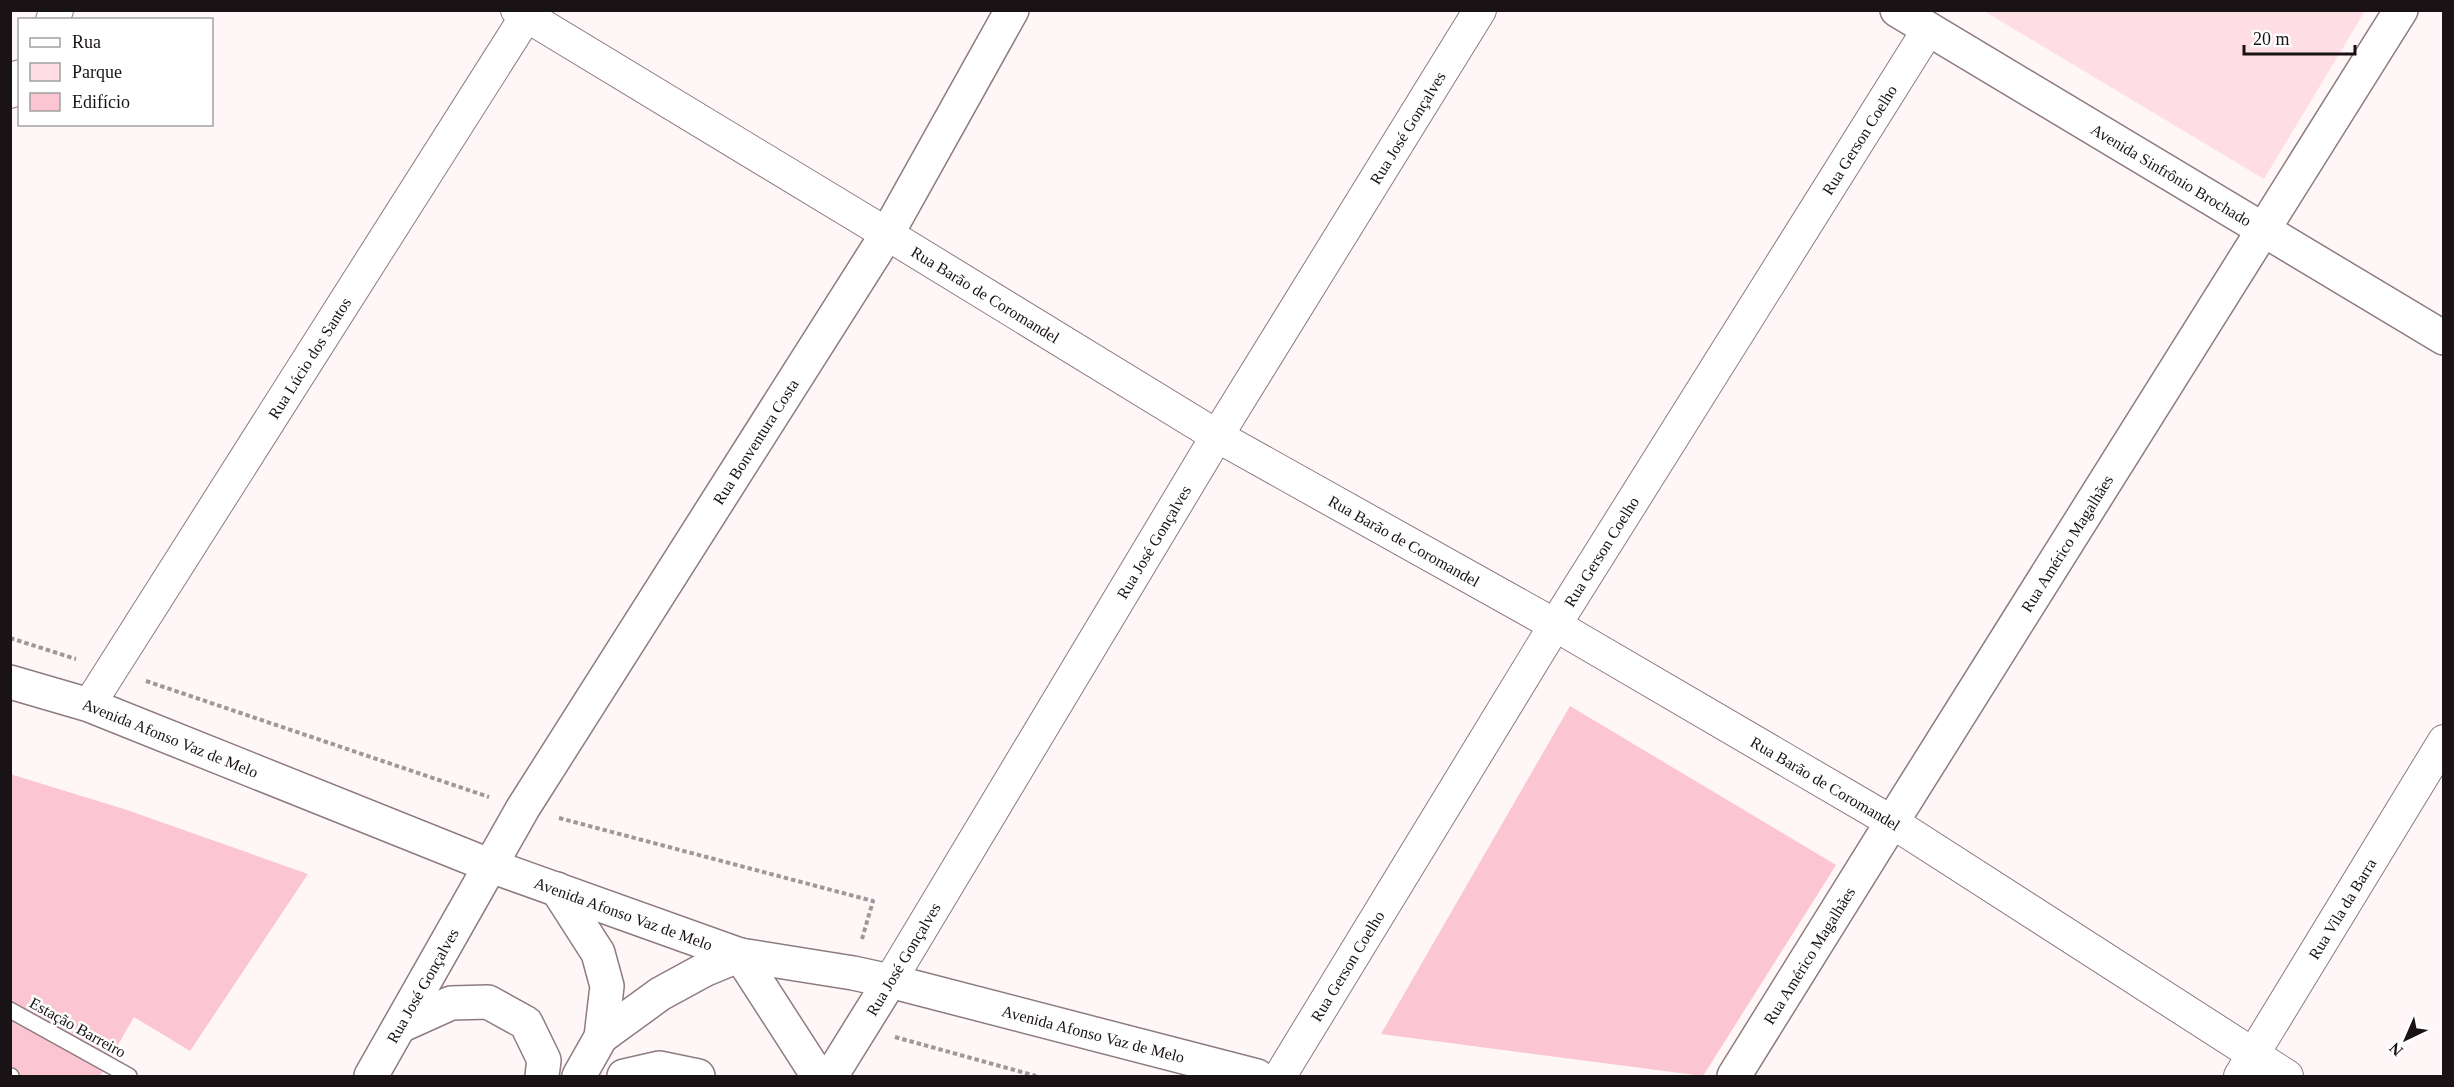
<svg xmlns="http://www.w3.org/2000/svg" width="2454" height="1087" font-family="Georgia,serif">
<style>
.green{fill:#fedde4}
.building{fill:#fbc6d1}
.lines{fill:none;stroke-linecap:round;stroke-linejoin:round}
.service-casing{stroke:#8e7b7f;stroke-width:18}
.minor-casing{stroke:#8e7b7f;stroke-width:34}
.tertiary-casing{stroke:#8e7b7f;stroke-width:36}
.secondary-casing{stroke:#8e7b7f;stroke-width:36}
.path{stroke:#a09799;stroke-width:4;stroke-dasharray:4.5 3;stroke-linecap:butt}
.service{stroke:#fff;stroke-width:15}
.minor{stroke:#fff;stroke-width:32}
.tertiary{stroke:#fff;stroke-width:33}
.secondary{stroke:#fff;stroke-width:33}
.labels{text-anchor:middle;stroke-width:5;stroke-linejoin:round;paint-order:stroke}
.street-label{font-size:16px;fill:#1a1315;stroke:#fff}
</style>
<rect width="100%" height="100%" fill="#fff6f8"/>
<path class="green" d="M1984,11H2365L2264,179Z"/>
<path class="building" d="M1570,706L1836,865L1703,1076L1381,1034Z
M10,774L127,810L308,874L190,1051L134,1017L100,1076H10Z"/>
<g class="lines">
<defs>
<path id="service" d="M10,1010L129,1076
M10,1076H11"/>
<g id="minor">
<path id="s1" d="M517,10L887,234L1217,436L1555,625L1892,822L2287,1076"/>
<path d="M52,20L57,10"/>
<path d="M10,92L20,76"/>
<path id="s2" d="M89,705L530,10"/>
<path id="s3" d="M890,981L1217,436L1480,10"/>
<path id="s4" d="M1280,1076L1555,625L1928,30"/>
<path id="s5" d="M2240,1076L2444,741"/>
</g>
<g id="tertiary">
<path d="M557,889L598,953L607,986L601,1037L579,1076"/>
<path d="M400,1026L451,1003L488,1002L526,1023L544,1060L542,1076"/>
<path d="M601,1037L660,994L704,970L740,955"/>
<path id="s6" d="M371,1076L523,808L887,234L1012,10"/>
<path d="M624,1076L659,1068L698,1076"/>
<path d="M831,1076L890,981"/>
</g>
<g id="secondary">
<path id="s7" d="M1897,10L2444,338"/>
<path id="s8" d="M10,682L89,705L491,866L740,955L853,973L890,981L1257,1076"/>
<path d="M740,955L818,1076"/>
<path id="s9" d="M1734,1076L1892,822L2401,10"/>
</g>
</defs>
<use href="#service" class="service-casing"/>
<use href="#minor" class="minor-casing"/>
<use href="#tertiary" class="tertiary-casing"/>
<use href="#secondary" class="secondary-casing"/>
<path class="path" d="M10,638L76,659
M146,681L489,797
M559,818L873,901L862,939
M895,1037L1036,1076"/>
<use href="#service" class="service"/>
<use href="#minor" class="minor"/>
<use href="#tertiary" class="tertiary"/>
<use href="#secondary" class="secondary"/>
</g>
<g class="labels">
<g class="street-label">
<text dy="6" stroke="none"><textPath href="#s3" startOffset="998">Rua José Gonçalves</textPath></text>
<text dy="6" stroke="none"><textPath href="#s4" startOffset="1101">Rua Gerson Coelho</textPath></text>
<text dy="6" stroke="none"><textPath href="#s7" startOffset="320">Avenida Sinfrônio Brochado</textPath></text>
<text dy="6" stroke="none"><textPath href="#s1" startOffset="548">Rua Barão de Coromandel</textPath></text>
<text dy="6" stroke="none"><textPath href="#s2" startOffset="411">Rua Lúcio dos Santos</textPath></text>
<text dy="6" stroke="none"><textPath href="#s6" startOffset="742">Rua Bonventura Costa</textPath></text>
<text dy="6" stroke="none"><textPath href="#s1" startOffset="1034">Rua Barão de Coromandel</textPath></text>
<text dy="6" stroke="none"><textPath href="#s3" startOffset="512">Rua José Gonçalves</textPath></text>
<text dy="6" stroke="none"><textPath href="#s9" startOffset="628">Rua Américo Magalhães</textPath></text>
<text dy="6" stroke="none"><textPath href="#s4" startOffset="615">Rua Gerson Coelho</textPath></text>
<text dy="6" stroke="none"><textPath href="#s8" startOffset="170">Avenida Afonso Vaz de Melo</textPath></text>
<text dy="6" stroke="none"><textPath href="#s1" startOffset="1520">Rua Barão de Coromandel</textPath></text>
<text dy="6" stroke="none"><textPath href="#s5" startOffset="196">Rua Vila da Barra</textPath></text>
<text dy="6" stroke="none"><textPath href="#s8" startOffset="656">Avenida Afonso Vaz de Melo</textPath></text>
<text dy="6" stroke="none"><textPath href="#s9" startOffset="142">Rua Américo Magalhães</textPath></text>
<text transform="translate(903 959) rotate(-59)" y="6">Rua José Gonçalves</text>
<text dy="6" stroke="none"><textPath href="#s4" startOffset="129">Rua Gerson Coelho</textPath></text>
<text dy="6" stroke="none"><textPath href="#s6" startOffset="104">Rua José Gonçalves</textPath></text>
<text transform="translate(78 1027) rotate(29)" y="6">Estação Barreiro</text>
<text dy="6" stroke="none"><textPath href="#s8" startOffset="1142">Avenida Afonso Vaz de Melo</textPath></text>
</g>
</g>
<rect width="2454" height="1087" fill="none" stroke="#1a1315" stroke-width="24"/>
<rect x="18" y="18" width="195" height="108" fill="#ffffff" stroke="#a3a1a1" stroke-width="1.5"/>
<rect x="30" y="38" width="30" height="9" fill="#ffffff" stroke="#a3a1a1" stroke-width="1.5"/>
<text x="72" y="48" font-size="18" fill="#1a1315">Rua</text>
<rect x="30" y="63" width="30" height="18" fill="#fedde4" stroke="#a3a1a1" stroke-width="1.5"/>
<text x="72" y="78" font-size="18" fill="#1a1315">Parque</text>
<rect x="30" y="93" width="30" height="18" fill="#fbc6d1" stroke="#a3a1a1" stroke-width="1.5"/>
<text x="72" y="108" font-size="18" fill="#1a1315">Edifício</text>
<g transform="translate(2406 1039) rotate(224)" stroke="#ffffff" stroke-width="4.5" paint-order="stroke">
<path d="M0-4.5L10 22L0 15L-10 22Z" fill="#1a1315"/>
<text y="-9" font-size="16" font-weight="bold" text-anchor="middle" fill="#1a1315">N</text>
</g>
<path d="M2244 45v9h111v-9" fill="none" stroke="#1a1315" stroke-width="3"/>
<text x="2253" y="45" font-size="18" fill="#1a1315" stroke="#ffffff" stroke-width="4.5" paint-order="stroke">20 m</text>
</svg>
